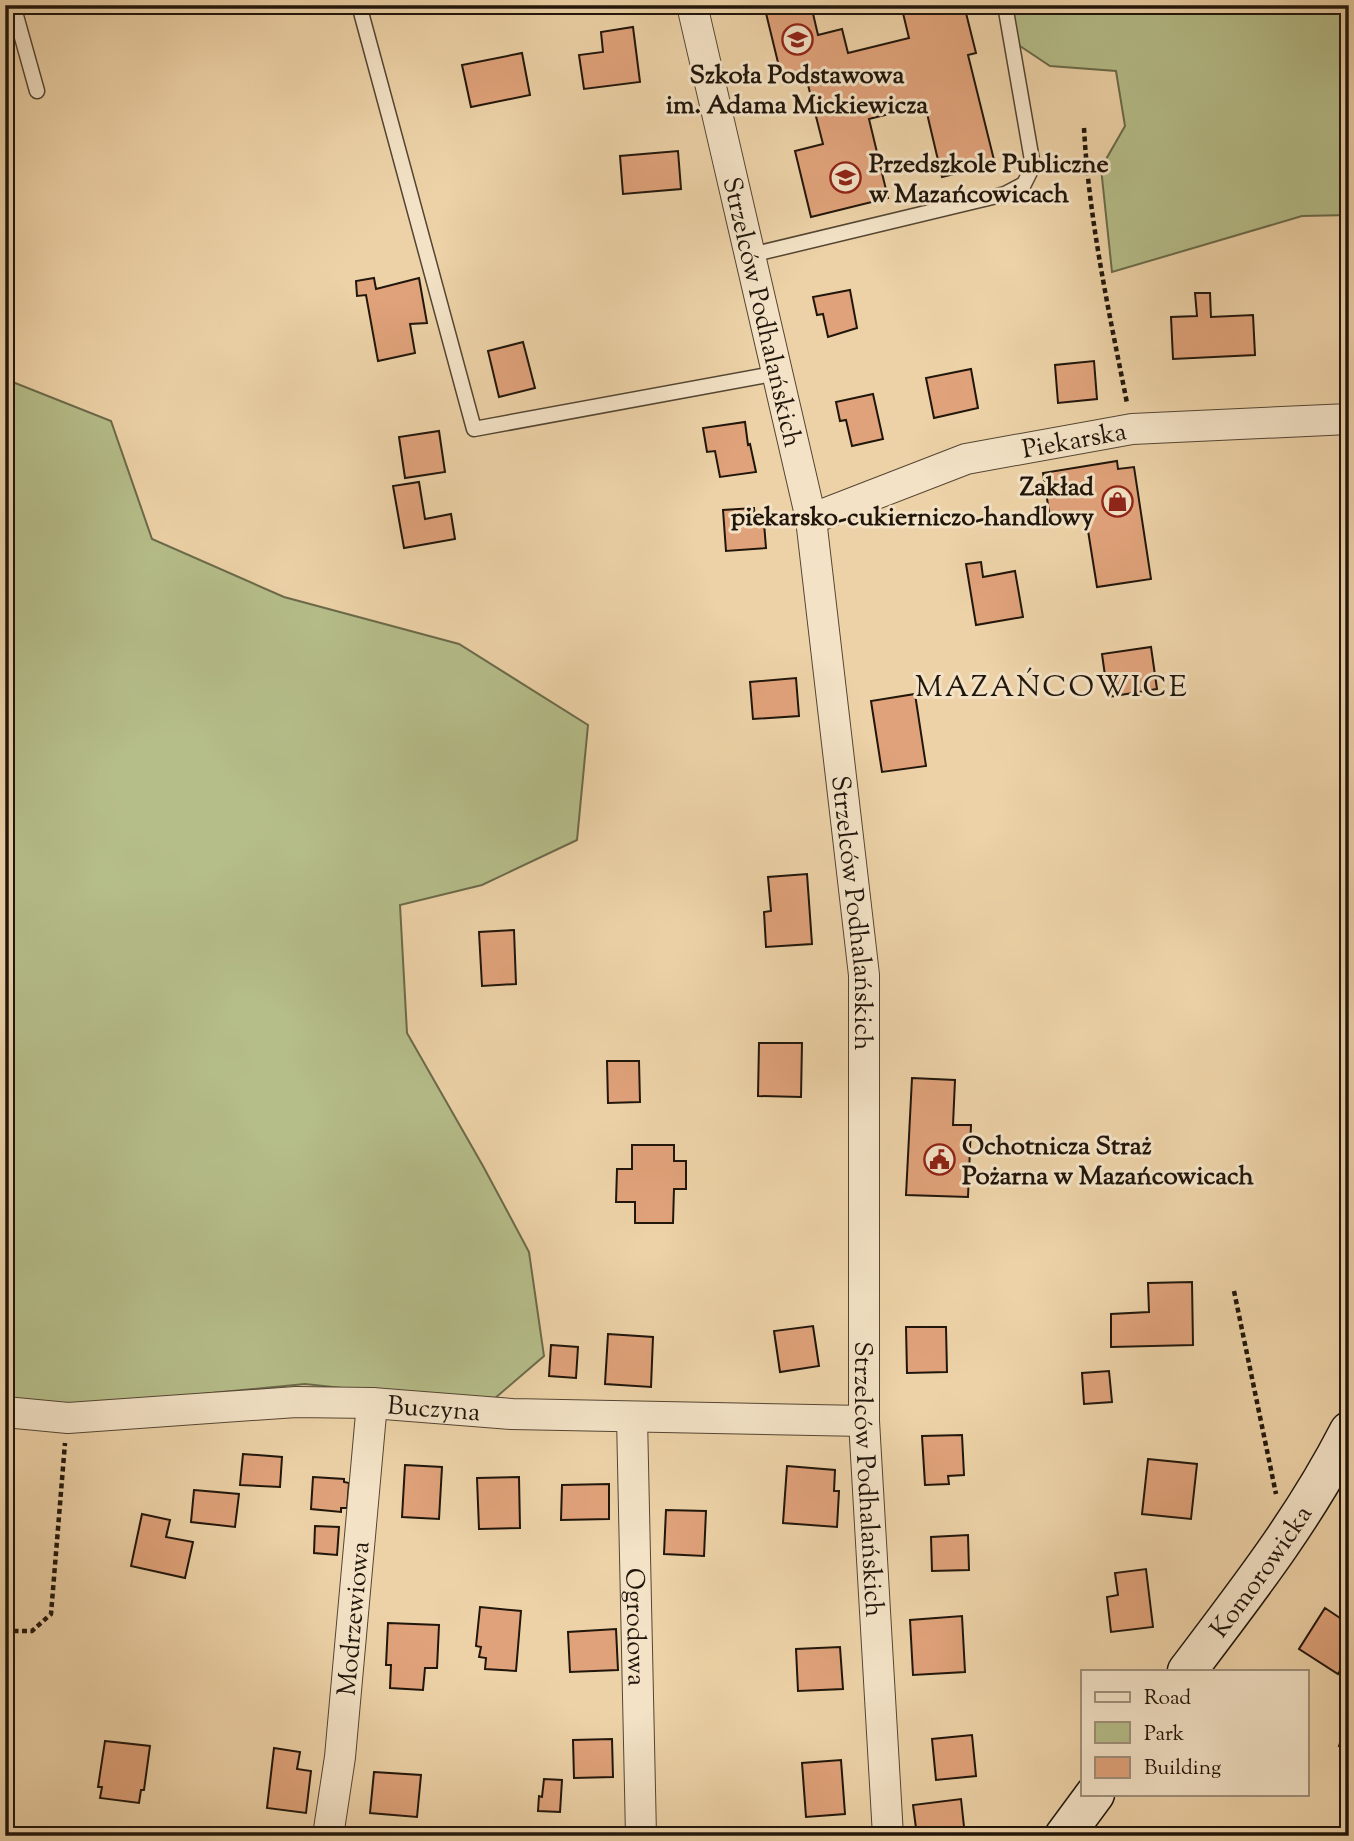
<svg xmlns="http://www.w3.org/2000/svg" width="1354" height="1841" font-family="'Sorts Mill Goudy',serif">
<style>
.green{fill:#b5bd89;stroke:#6b6a4a;stroke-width:2}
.building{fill:#e0a27a;stroke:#21160b;stroke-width:2}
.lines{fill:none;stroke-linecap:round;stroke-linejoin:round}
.lane-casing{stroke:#544532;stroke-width:17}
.street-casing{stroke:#544532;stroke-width:32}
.secondary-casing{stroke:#21160b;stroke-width:41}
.path{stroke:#21160b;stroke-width:4.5;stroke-dasharray:5 3.5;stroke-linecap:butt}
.lane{stroke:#f3e2c6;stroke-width:14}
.street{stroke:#f3e2c6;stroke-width:30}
.secondary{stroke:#f3e2c6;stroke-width:38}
.labels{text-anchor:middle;stroke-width:6;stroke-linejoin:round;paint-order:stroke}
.poi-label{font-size:26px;font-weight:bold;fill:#21160b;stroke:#f3e2c6;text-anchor:start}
.street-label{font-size:26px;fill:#21160b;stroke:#f3e2c6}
.quarter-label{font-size:30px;letter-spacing:2px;fill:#21160b;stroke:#f3e2c6}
</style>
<rect width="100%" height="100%" fill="#edd2a7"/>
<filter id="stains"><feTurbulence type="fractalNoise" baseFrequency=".00286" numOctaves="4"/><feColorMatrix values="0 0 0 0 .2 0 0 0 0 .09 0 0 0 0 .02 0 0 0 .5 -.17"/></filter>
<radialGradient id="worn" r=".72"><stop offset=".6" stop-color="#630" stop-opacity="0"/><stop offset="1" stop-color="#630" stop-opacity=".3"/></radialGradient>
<path class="green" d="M1012,5H1349V215L1302,216L1112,272L1101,168L1125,126L1116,71L1050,66L1017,44Z
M5,379L111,421L152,539L284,597L459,644L588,725L577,840L482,885L400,905L407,1033L483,1166L529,1252L544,1356L494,1399L397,1394L305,1384L76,1406L5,1404Z"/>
<path class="building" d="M764,5H811L818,35L842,29L848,53L909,38L901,5H964L976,53L968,55L995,164L942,177L925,105L869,119L888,198L811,217L795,151L823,144L806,77L783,83Z
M633,27L640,82L584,89L579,55L603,52L601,32Z
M522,53L530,95L471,107L462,65Z
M678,151L681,189L623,194L620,156Z
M374,278L376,289L419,278L427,323L410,324L415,353L378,361L366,295L357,296L356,281Z
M850,290L857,328L828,337L823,314L817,315L813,297Z
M1195,293H1210L1211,317L1253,315L1255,355L1173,359L1171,317L1197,316Z
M523,342L535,388L499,397L488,351Z
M1094,361L1097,399L1058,403L1055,365Z
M971,369L978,408L934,418L926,378Z
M873,394L883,439L852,446L846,420L840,421L836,402Z
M745,422L748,445L750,444L756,472L720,477L715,451L707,452L703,428Z
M439,431L445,472L405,478L399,437Z
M1117,461L1118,469L1134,467L1151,579L1097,587L1086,518L1051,524L1043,473Z
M419,482L425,519L451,514L455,539L404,548L393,486Z
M754,508L755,524L764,523L766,548L726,551L723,510Z
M981,562L983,577L1015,571L1023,617L976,625L966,564Z
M1151,647L1157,689L1108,697L1102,654Z
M796,678L799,716L753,719L750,682Z
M915,694L926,766L882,772L871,701Z
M807,874L812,944L766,947L764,912L771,911L768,877Z
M514,930L516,984L482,986L479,932Z
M759,1043H802L801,1097L758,1096Z
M607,1061H639L640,1102L608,1103Z
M912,1078L955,1080L953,1125H971L968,1197L906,1195Z
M632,1145H674V1161H686V1189H674L673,1223H635V1202H616L617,1169H632Z
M1192,1282L1193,1345L1111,1347V1314L1149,1312L1148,1283Z
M813,1326L819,1366L780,1372L774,1331Z
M906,1327H946L947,1372L907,1373Z
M608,1334L653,1337L651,1387L605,1384Z
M551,1345L578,1347L576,1378L549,1376Z
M1109,1371L1112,1402L1084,1404L1082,1373Z
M962,1435L964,1475L948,1476L949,1484L925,1485L922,1436Z
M243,1454L282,1457L280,1487L240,1485Z
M1148,1459L1197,1464L1191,1519L1142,1514Z
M405,1465L442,1467L439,1519L402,1517Z
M787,1466L835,1470L834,1491H839L837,1527L783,1523Z
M313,1477L344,1479V1482L349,1483L347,1508H341V1512L311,1509Z
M519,1477L520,1528L479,1529L477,1478Z
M609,1484V1519L561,1520L562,1485Z
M194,1490L239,1494L235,1527L191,1522Z
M666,1510L706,1511L704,1556L664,1554Z
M142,1514L170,1520L166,1537L193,1542L185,1578L131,1566Z
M315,1526L339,1527L337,1555L314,1553Z
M968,1535L969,1570L932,1571L931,1537Z
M1146,1569L1153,1627L1111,1632L1107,1597L1118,1595L1115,1573Z
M480,1607L521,1611L516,1671L485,1669L486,1658L479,1657L481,1647L476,1646Z
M1325,1608L1349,1624V1657L1338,1674L1299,1649Z
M962,1616L965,1672L913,1675L910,1620Z
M388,1623L439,1625L437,1668H425L423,1690L390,1688L391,1665H386Z
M616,1629L618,1670L570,1672L568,1632Z
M840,1647L843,1689L798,1691L796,1649Z
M1349,1716V1749L1339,1746Z
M972,1735L976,1776L936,1780L932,1739Z
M612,1739L613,1777L574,1778L573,1740Z
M105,1741L150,1746L144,1790H141L139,1803L100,1798L102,1787H98Z
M274,1748L300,1752L297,1769L311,1771L306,1813L267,1808Z
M841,1760L845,1814L806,1817L802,1763Z
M374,1772L421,1775L417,1817L370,1813Z
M544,1779L562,1780L560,1812L538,1811L539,1796L542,1797Z
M961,1799L965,1836H917L913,1805Z"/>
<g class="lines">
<defs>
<path id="lane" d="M13,5L37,91
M359,5L474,429L778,373
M751,255L1005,194L1024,184L1033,166L1005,5"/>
<g id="street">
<path id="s1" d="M692,5L811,519L864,975V1421L888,1836"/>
<path id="s2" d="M811,519L966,459L1132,429L1349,419"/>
<path id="s3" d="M5,1412L68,1418L296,1402L372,1403L512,1414L864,1421"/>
<path id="s4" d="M632,1417L641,1836"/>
<path id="s5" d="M328,1836L340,1757L372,1403"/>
</g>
<g id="secondary">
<path id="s6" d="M1187,1671C1246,1593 1304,1519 1349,1431"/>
<path d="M1064,1836L1095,1794"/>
</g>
</defs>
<use href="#lane" class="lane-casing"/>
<use href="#street" class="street-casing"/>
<use href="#secondary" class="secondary-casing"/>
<path class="path" d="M1084,128C1089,221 1109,312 1127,403
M1234,1291L1276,1494
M5,1631H32L51,1614L65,1443"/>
<use href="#lane" class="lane"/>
<use href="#street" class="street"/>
<use href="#secondary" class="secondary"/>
</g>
<defs>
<symbol id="school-ring" viewBox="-11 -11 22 22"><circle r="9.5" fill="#f3e2c6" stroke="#8f2418" stroke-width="1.5"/><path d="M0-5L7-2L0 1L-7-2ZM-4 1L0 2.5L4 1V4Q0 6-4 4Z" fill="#8f2418"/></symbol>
<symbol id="shop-ring" viewBox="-11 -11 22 22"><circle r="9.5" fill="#f3e2c6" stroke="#8f2418" stroke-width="1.5"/><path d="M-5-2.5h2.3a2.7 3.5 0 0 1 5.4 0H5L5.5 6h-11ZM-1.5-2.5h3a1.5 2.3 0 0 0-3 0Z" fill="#8f2418"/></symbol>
<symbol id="civic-ring" viewBox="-11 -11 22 22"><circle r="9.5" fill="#f3e2c6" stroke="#8f2418" stroke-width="1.5"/><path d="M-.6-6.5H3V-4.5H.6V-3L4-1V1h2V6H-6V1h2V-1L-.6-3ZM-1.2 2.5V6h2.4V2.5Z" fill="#8f2418"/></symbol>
</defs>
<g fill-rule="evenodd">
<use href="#school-ring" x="780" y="22" width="35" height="35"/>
<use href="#school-ring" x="828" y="160" width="35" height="35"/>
<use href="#shop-ring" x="1100" y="484" width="35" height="35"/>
<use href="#civic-ring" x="922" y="1142" width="35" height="35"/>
</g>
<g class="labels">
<g class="poi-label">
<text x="797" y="83" text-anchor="middle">Szkoła Podstawowa<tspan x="797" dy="30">im. Adama Mickiewicza</tspan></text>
<text x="869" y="172">Przedszkole Publiczne<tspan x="869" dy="30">w Mazańcowicach</tspan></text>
<text x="1094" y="495" text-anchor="end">Zakład<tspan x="1094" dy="30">piekarsko-cukierniczo-handlowy</tspan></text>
<text x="962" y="1154">Ochotnicza Straż<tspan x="962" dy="30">Pożarna w Mazańcowicach</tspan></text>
</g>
<g class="street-label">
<text dy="9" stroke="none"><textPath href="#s1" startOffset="315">Strzelców Podhalańskich</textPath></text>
<text dy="9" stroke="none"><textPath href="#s2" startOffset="276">Piekarska</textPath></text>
<text dy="9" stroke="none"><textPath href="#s1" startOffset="924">Strzelców Podhalańskich</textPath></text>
<text dy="9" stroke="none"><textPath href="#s3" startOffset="430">Buczyna</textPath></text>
<text dy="9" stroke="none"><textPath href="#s1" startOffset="1491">Strzelców Podhalańskich</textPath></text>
<text dy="9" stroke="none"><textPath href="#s6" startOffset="124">Komorowicka</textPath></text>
<text dy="9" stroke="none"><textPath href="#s5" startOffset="219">Modrzewiowa</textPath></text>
<text dy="9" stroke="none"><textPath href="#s4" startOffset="210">Ogrodowa</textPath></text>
</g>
<g class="quarter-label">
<text x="1052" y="696">MAZAŃCOWICE</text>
</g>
</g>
<rect width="1354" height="1841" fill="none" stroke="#edd2a7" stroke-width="28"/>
<rect x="7" y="7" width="1340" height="1827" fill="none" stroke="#21160b" stroke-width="3.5"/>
<rect x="14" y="14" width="1326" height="1813" fill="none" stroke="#21160b" stroke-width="2"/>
<rect x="1081" y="1670" width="228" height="126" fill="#f3e2c6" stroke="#9f907b" stroke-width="2"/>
<rect x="1095" y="1692" width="35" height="10" fill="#f3e2c6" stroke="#9f907b" stroke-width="2"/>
<text x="1144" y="1704" font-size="21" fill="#21160b">Road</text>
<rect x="1095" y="1722" width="35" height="21" fill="#b5bd89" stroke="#9f907b" stroke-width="2"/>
<text x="1144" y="1740" font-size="21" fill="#21160b">Park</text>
<rect x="1095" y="1757" width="35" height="21" fill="#e0a27a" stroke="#9f907b" stroke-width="2"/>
<text x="1144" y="1774" font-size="21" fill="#21160b">Building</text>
<rect width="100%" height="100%" filter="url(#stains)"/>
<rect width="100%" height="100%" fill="url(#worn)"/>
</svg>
